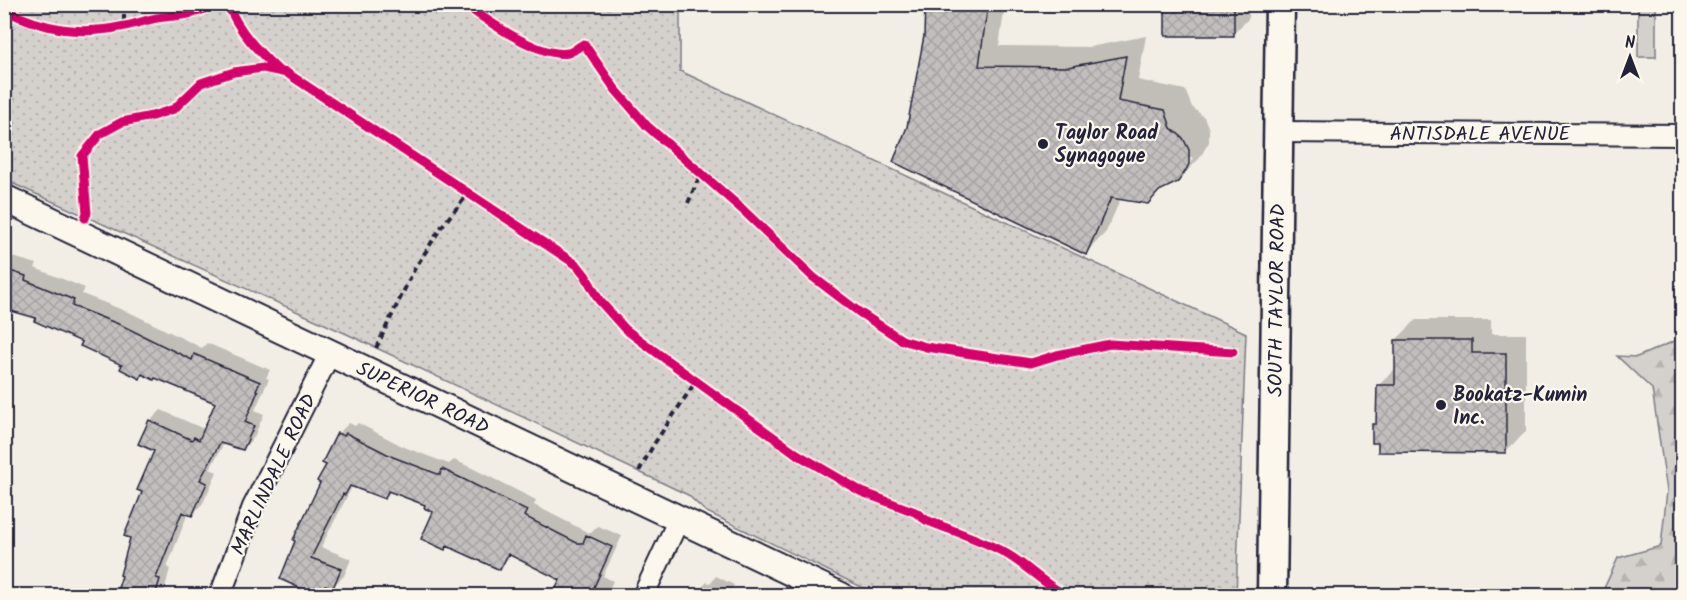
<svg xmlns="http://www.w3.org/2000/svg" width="1687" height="600" font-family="Kalam,sans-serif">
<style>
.green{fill:#d4d1cc;stroke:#7b7a84;stroke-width:1.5}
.forest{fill:url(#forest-firs);stroke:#7b7a84;stroke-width:1.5}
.park{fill:url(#park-dots);stroke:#7b7a84;stroke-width:1.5}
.shadow{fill:#0003;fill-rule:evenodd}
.building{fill:url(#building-cross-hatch);stroke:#22223b;stroke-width:1.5}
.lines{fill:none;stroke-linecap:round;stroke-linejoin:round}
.minor-casing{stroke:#22223b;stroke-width:24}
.tertiary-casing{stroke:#22223b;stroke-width:30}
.secondary-casing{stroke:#22223b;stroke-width:33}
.path{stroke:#22223b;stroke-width:4;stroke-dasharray:6 4.5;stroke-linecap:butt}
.minor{stroke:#fbf7ec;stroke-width:20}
.tertiary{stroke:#fbf7ec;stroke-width:26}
.secondary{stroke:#fbf7ec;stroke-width:28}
.cycleway-casing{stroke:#fbf7ec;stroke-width:13}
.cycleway{stroke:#d6006c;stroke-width:9}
.poi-dot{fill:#22223b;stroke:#fbf7ec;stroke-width:2}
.labels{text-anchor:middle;stroke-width:4.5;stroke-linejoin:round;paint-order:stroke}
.poi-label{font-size:20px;font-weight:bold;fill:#22223b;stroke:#fbf7ec;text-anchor:start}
.street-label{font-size:20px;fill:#22223b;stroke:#fbf7ec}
</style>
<defs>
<pattern id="forest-firs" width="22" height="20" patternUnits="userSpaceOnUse" patternTransform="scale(1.5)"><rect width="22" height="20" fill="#d4d1cc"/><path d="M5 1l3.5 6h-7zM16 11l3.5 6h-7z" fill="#b6b3b0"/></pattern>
<pattern id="park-dots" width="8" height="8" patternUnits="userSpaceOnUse" patternTransform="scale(1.5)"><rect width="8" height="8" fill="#d4d1cc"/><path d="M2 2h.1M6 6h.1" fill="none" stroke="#b6b3b0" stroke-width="1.8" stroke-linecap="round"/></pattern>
<pattern id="building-cross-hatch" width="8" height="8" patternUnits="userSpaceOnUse" patternTransform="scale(1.5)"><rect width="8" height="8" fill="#c2bebe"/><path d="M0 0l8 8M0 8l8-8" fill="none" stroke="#a6a3a4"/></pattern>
</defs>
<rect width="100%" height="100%" fill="#f2eee5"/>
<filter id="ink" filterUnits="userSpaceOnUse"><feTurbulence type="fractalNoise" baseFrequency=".0167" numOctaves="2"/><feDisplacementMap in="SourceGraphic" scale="12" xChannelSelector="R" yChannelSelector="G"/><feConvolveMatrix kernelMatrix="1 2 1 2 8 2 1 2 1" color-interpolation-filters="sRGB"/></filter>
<g filter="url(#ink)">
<path class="green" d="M1638,5H1656V57H1638Z"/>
<path class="forest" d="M1682,338V595H1601L1618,558L1661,546L1667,491L1652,389L1617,356L1637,357Z"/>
<path class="park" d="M5,4L680,5V71L1246,333L1236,595H878L705,511L688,495L349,335L5,180Z"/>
<path class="shadow" d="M804,4H828V6L823,11L805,12Z
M926,4H1109L1101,12H1004L999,46L1090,47L1146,36L1138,80L1185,90L1192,107L1204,117L1209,129V142L1199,159L1177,181L1163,187L1148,203L1121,198L1106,232L1086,253L908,128L926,36ZM1191,157L1194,158L1188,168H1185Z
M1167,4H1249V18L1233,34Z
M1670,4H1682V6H1670Z
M9,256L37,264L35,268L85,288L82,294L133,314L202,348L207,343L270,370L266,378L269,379L255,410L264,414L254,437L243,449L224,443L210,469L217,472L203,503L192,515L188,513L167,567L170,568L163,596H115L156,450L150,421L161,410L204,429L217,402L143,373L140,377L124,365L84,341L38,317L4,307V258Z
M1416,320H1491V334H1526V431L1506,451L1380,442L1374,425L1378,421V386L1396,368V340Z
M349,423L355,426L358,423L404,447L449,464L454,460L472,468L536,500L534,505L589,533H591L598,526L622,536L603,576L613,581L606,596H554L562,579L512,554L500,568L427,505L391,491L385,498L353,485L321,547L351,559L344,576L333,586L330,585L320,595L282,578L321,482L338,434Z
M4,536H12L11,563L5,569Z
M716,576L734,585L730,593L736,596H693L707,582L710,583Z"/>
<path class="building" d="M925,4H988L979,66L1068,67L1126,56L1118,101L1165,110L1171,128L1183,138L1189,150V164L1185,172L1178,182L1159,191L1148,204L1111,198L1086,255L893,162L907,127L924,36Z
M1165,4H1234V36H1165Z
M4,269L26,276L25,280L74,300L72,306L121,325L192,360L194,354L260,382L256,390L258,391L245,422L254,426L243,450L220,443L200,480L207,483L192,516L182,512L156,578L160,579L155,596H144L118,588L122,576L120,575L130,538L124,536L142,492L137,490L154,451L138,444L149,420L192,440L194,437L199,440L215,403L155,378L154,380L142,374L140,379L120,369L122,365L80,346L82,342L34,321L36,318L4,309Z
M1395,340H1472V353H1506V453L1378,452V443H1372V424H1376L1377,385H1395Z
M337,433L344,436L346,433L393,457L440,475L442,469L461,478L527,511L524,516L577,543H583L586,535L612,547L590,596H552L560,580L508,554L500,570L447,546L445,550L421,539L433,512L424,508L425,505L388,491L385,499L350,486L345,495L343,494L311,558L341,569L333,588L325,585L321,596H317L280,579L295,541L293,540L320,483L317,481L326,465L322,463Z"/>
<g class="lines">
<defs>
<path id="minor" d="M1278,132L1682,135
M220,596L253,507L330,353
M643,596L679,519"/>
<g id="tertiary">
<path id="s1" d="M4,198L841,596"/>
</g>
<g id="secondary">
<path id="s2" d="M1272,596L1280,4"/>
</g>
</defs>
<use href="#minor" class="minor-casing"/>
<use href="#tertiary" class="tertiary-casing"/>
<use href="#secondary" class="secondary-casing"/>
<path class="path" d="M124,4V26
M688,203L701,173
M376,348L414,270L442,226L469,193
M639,471L654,444L696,381"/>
<use href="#minor" class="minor"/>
<use href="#tertiary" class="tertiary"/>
<use href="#secondary" class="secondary"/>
<defs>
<path id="cycleway" d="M228,4C238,31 258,51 278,70
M464,4C486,20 540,58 568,53C573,52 579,46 584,44L615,89L647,126L743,210L813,277L859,312L902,340L926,347L1031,363L1057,355L1110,344L1233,352
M4,10C46,30 79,36 125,26C136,24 146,20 157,18C180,15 192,16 215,4
M85,218L87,213L82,156L100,134L122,122L152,116L174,109L201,83L234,72L263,68L287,73L577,265L585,275L599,300L625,329L664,358L797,454L862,492L915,512L926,520C952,531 981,539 1005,553C1027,565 1045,586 1068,596"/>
</defs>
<use href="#cycleway" class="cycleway-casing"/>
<use href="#cycleway" class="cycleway"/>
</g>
</g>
<g class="poi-dot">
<circle cx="1043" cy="144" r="6"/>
<circle cx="1441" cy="405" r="6"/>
</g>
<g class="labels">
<g class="poi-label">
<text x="1055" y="139">Taylor Road<tspan x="1055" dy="23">Synagogue</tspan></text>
<text x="1453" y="401">Bookatz-Kumin<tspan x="1453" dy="23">Inc.</tspan></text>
</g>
<g class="street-label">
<text x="1480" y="140">ANTISDALE AVENUE</text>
<text dy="7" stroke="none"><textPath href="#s2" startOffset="296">SOUTH TAYLOR ROAD</textPath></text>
<text dy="7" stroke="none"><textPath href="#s1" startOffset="464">SUPERIOR ROAD</textPath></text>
<text transform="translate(273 474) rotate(-65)" y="7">MARLINDALE ROAD</text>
</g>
</g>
<rect width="1687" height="600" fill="none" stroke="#fbf7ec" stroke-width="24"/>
<rect x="12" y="12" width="1663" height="576" fill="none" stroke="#22223b" stroke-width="2" filter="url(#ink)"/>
<g transform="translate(1630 57)" stroke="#fbf7ec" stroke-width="4.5" paint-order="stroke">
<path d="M0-4.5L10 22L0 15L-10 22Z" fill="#22223b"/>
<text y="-9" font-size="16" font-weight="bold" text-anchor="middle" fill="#22223b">N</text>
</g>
</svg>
